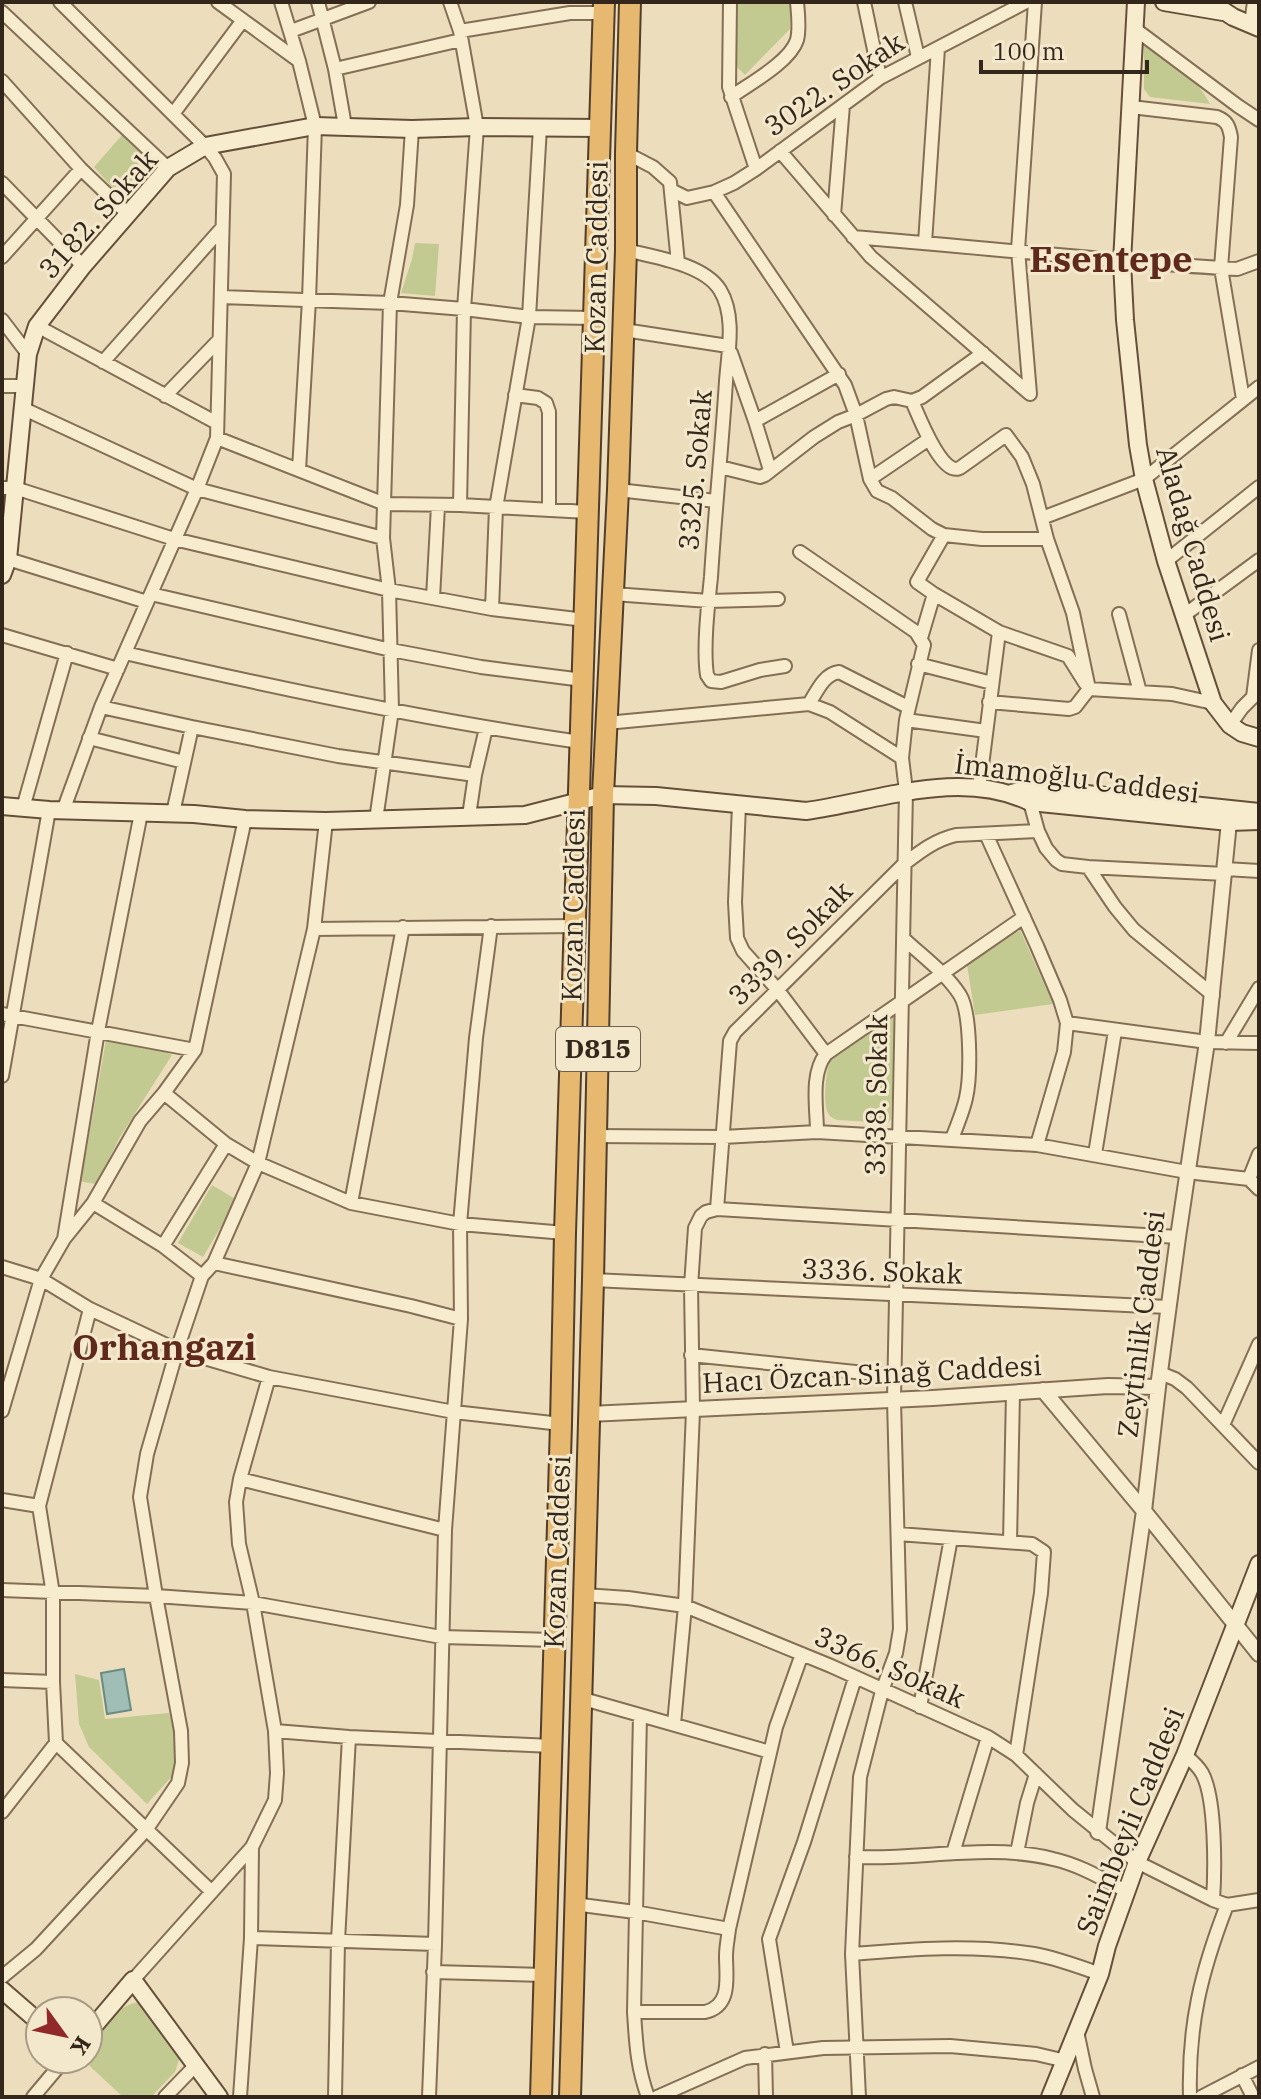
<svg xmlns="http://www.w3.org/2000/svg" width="1261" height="2099" font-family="'IBM Plex Serif',serif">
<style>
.green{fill:#c3ca91}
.water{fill:#a0beb5;stroke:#688b82;stroke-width:2}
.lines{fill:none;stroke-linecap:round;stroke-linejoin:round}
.minor-casing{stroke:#846e56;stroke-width:16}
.tertiary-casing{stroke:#846e56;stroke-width:18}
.secondary-casing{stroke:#654f3a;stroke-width:20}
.trunk-casing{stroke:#513d2b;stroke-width:24}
.minor{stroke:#f8eccf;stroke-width:12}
.tertiary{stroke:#f8eccf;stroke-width:14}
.secondary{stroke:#f8eccf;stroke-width:16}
.trunk{stroke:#e7b870;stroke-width:20}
.labels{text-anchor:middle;stroke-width:6;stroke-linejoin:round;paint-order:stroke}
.shield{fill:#f4e8cc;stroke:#6d6150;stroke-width:2}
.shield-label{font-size:26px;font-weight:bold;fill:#33271b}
.street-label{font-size:28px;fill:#33271b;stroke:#f4e8cc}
.district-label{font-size:36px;font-weight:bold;fill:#5f291b;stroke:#f4e8cc}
</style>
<rect width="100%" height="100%" fill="#ecdebc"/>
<path class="green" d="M737,2H790V29L745,75L737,67Z
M1144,46C1174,57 1195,76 1210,104L1150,97L1144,89Z
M122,135H128L160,169L128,205L94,167Z
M415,243L439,244L435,296L401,293L412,259Z
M1020,930L1053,1004L975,1015L967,965Z
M896,1005L891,1119L888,1123L837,1120C831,1117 830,1117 827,1111C823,1099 826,1066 832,1057Z
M106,1040C132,1041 148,1044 172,1055L120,1137L96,1184L78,1181L85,1159Z
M212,1185L237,1200L203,1257L178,1243Z
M75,1674L99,1680L105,1719L169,1713L175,1735L174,1774L147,1804L89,1747L79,1724Z
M139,2002L146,2006L180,2057L175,2072L151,2097H123L82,2059H88V2040C103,2025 118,2005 139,2002Z"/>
<path class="water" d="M124,1669L131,1710L107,1714L101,1673Z"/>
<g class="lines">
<defs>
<path id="minor" d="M60,2L205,146L215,158L224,174L217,438L197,489L101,707L63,811
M218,2L299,61
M281,2L299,61L315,126L309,300L299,470
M318,2L335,69L345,126
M450,2L460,31L477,127L464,309L460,505
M730,2L729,87L756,169
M864,2L880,78
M905,2L918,57
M2,12L168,168
M1251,24L1254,2
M1135,29L1238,106L1259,120
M291,31L369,2
M460,31L570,13H604
M335,69L461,40
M2,81L81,169L129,215
M731,97C749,84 790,62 797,40C800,28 798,14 797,2
M1131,107L1217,117C1227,121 1229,126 1231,137L1221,268L1243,399
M173,114L243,20
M780,151L871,257L1030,394
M626,153L653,167L670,182L678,263
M2,183L83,266
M671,190L687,198L714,192L734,183L756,169L880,78L1026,2
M714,192L845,385L856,415L870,479L877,491L892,498L932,529L944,535L982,539H1047
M834,215L843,105
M853,237C976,247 1098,260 1221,268L1237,269L1259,261
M925,243L938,48
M626,250C654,257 704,264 720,290C736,316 728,353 726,381C722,446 715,511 711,577C708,605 703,648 707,675L711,681L721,682L760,670L785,666
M2,257L81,169
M221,297L390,303L464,309L529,317L594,318
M2,320L28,354
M37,326L217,423
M624,330L728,346
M731,353L755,421L770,470
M103,362L221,229
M2,386H24
M1030,394L1018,250L1035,2
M515,395L538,398L546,403L549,412V510
M165,396L219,340
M912,401C919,417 936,461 952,468C958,470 960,468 964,465L1006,435L1022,457L1033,484L1047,539L1073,613L1089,689
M22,408L197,489L383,538
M755,421L839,374
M217,438L385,504L460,505L588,512
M720,467L760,477L765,475L814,437L838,422L856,415L886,399L894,397L912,401L922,397L983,353
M870,479L929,439
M2,488H15L174,539L389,590L492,609L585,620
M618,490L716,501
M1042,518L1144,479L1259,387
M944,535L917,582L934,594L999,632L1068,656L1085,683
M800,552L916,632L924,645L906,720L902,758L906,791L894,1400L900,1629L896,1653L882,1691L860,1777L852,1954L859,2097
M8,559L147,602
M1166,561L1259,487
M151,594L391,650L481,667L583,680
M613,594L709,601L778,599
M433,598L438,506
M492,609L496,508L529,317L540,127
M1119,614L1140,692
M1183,616L1259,560
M2,635L118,669
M921,638L934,594
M125,653C275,688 427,720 580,742
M918,664L992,683
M1253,697L1259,650
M989,702L1069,709L1075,707L1089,689L1172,694L1213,703
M809,704C817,691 824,674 839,672L908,707
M101,707L192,727L338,756L475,775
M906,720L986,731
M606,723L809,704L830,712L902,758
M1230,725L1242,708L1256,694
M89,738L184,762
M979,789L999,632
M1030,802L1038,831L1046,848L1056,860L1062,864L1088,867L1225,874
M739,805L735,902L737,938L743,951L777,989L826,1054
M23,808L67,653
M173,813L192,727
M469,816L475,775L486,728
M376,820L392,710L389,590L383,538L390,303L407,205L412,129
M986,834L1037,946L1060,1000L1067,1023L1064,1052L1037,1145
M1088,867L1115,907L1134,930L1213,995
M1225,869L1259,871
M314,929L576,926
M903,938C922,956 946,973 960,995C971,1013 971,1076 966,1098C963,1112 957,1125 952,1139
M2,1014L195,1050
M1067,1023L1207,1042L1259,1043
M1226,1043L1259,988
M2,1076L49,810
M164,1093L226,1144L258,1163L351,1203L460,1224L565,1233
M817,1132C817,1108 810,1074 826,1054L1024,917
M596,1136L723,1137L817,1132L1037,1145L1187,1172L1249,1179L1259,1189
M1095,1154L1115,1031
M1249,1179L1259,1154
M93,1203L163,1246L202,1276
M351,1203L403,927
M717,1209L730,1041L735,1032L904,864C921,851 935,840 956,835L1038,831
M64,1239L98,1031L141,813
M163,1246L226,1144
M214,1263L411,1306L461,1319
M2,1267L41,1279L90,1309L177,1350L269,1377L454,1412L561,1424
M593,1280L1168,1307
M691,1355L894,1376
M1160,1373L1175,1379L1187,1388L1259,1463
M2,1411L41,1279L64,1239L93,1203L140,1121L164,1093L195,1050L245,819
M1223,1425L1259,1344
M240,1479L445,1530
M2,1500L39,1506
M898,1534L1032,1544L1044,1552L1041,1593L1016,1755
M1010,1542L1013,1393
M2,1590L156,1596L253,1603L441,1637L554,1640
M584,1595L628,1598L685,1606L831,1666L988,1737L1016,1755L1073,1810L1137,1862L1213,1900L1227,1905L1259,1900
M2,1680L53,1682
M580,1698L770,1752
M920,1707L951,1538
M640,1715L634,2012C636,2043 637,2067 648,2097
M674,1724L685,1606L693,1411L691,1286L695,1228L701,1216L706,1212L717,1209L1178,1237
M275,1731L349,1737L552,1746
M56,1743L212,1892
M1185,1755C1191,1760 1198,1766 1202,1773C1216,1798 1215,1871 1213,1900
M2,1812L56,1743L53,1682V1594L39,1506L90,1309
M252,1847L251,1938L435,1944
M953,1853L988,1737
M1017,1853L1027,1803L1036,1774
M856,1857C921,1860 989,1843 1053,1859C1080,1865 1103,1879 1126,1891
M574,1904L635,1912L729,1929
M852,1954C912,1949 974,1944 1034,1954C1056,1958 1078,1966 1100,1974
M433,1972L544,1975
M2,1977L36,1949L146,1830L178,1783L182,1763L181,1731L156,1596L140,1497L147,1454L177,1350L202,1276L214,1263L258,1163L314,929L326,821
M133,1980L252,1847L275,1800L277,1773L275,1731L253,1603L239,1544L236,1502L240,1479L269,1377
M634,2012H705C732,2006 726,1977 726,1956C726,1947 728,1938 729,1929L776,1727L802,1654
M1077,2031L1085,2069L1093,2097
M787,2052L769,1939L804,1842L855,1678
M765,2054L766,2097
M1242,2075L1253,2097
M33,2097L65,2059
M165,2097L195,2066
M240,2097L251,1938
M335,2097L338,1941L349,1737
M429,2097L435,1944L445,1530L461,1319L460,1224L476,1038L491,926
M657,2097L745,2058L823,2048L950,2046L1036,2054L1066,2061
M1190,2097C1188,2025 1201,1972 1227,1905
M1201,2097L1259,2067"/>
<path id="tertiary" d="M1043,1390L1144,1511L1259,1654
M589,1414L933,1398L1108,1386L1158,1387
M1098,1832L1144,1511L1158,1387L1178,1237L1207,1042L1229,822"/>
<path id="secondary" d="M1136,2L1122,262L1125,320L1138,445L1144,479L1166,561L1213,703L1230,725L1242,733L1259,738
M1164,2L1223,12
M1215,5L1233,17L1259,28
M2,575L8,559L28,354L37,326L83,266L168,168L205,146L315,126L412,129L477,127L601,128
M1012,793L1029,788L1259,812
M2,806L49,810L194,814L245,819L326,821L525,815L603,795L656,796L806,811C879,801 959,768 1030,802L1229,822L1259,821
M2,1990L40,2023
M88,2033L133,1980L219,2097
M1050,2097L1100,1974L1107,1946L1137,1862L1185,1755L1259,1564"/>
<path id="trunk" d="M541,2097L561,1424L565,1233L604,2
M570,2097L593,1280L603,795L618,490L626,250V153L630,2"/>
</defs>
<use href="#minor" class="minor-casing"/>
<use href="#tertiary" class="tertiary-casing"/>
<use href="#secondary" class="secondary-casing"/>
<use href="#trunk" class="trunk-casing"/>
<use href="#minor" class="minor"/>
<use href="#tertiary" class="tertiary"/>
<use href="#secondary" class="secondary"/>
<use href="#trunk" class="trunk"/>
</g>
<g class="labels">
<rect class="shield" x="556" y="1027" width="84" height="44" rx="6"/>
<g class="shield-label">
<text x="598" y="1058">D815</text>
</g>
<g class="street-label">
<text transform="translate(834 84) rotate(-34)" y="10">3022. Sokak</text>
<text transform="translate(98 214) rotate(-48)" y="10">3182. Sokak</text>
<text transform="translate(596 257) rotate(-89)" y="10">Kozan Caddesi</text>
<text transform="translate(695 470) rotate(-85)" y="10">3325. Sokak</text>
<text transform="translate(1193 544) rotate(74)" y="10">Aladağ Caddesi</text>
<text transform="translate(1077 778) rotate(7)" y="10">İmamoğlu Caddesi</text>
<text transform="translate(573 905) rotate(-89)" y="10">Kozan Caddesi</text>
<text transform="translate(790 943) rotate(-45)" y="10">3339. Sokak</text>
<text transform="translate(876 1095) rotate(-89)" y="10">3338. Sokak</text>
<text transform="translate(882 1271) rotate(2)" y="10">3336. Sokak</text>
<text transform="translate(1141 1324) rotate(-83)" y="10">Zeytinlik Caddesi</text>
<text transform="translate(872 1374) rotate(-3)" y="10">Hacı Özcan Sinağ Caddesi</text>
<text transform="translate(557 1552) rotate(-88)" y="10">Kozan Caddesi</text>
<text transform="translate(890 1667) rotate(24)" y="10">3366. Sokak</text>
<text transform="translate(1130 1821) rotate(-68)" y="10">Saimbeyli Caddesi</text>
</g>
<g class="district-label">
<text x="1111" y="272">Esentepe</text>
<text x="164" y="1360">Orhangazi</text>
</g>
</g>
<rect width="1261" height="2099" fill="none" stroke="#33271b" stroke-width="8"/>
<g transform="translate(64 2035) rotate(123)"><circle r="38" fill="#f4e8cc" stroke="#a79b85" stroke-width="2"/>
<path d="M0-6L14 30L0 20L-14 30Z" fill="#912829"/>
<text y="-12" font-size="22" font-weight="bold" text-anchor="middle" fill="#33271b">K</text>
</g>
<path d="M981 60v12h166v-12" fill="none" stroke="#33271b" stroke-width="4"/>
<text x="993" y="60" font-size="24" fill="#33271b" stroke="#f4e8cc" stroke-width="6" paint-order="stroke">100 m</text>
</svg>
